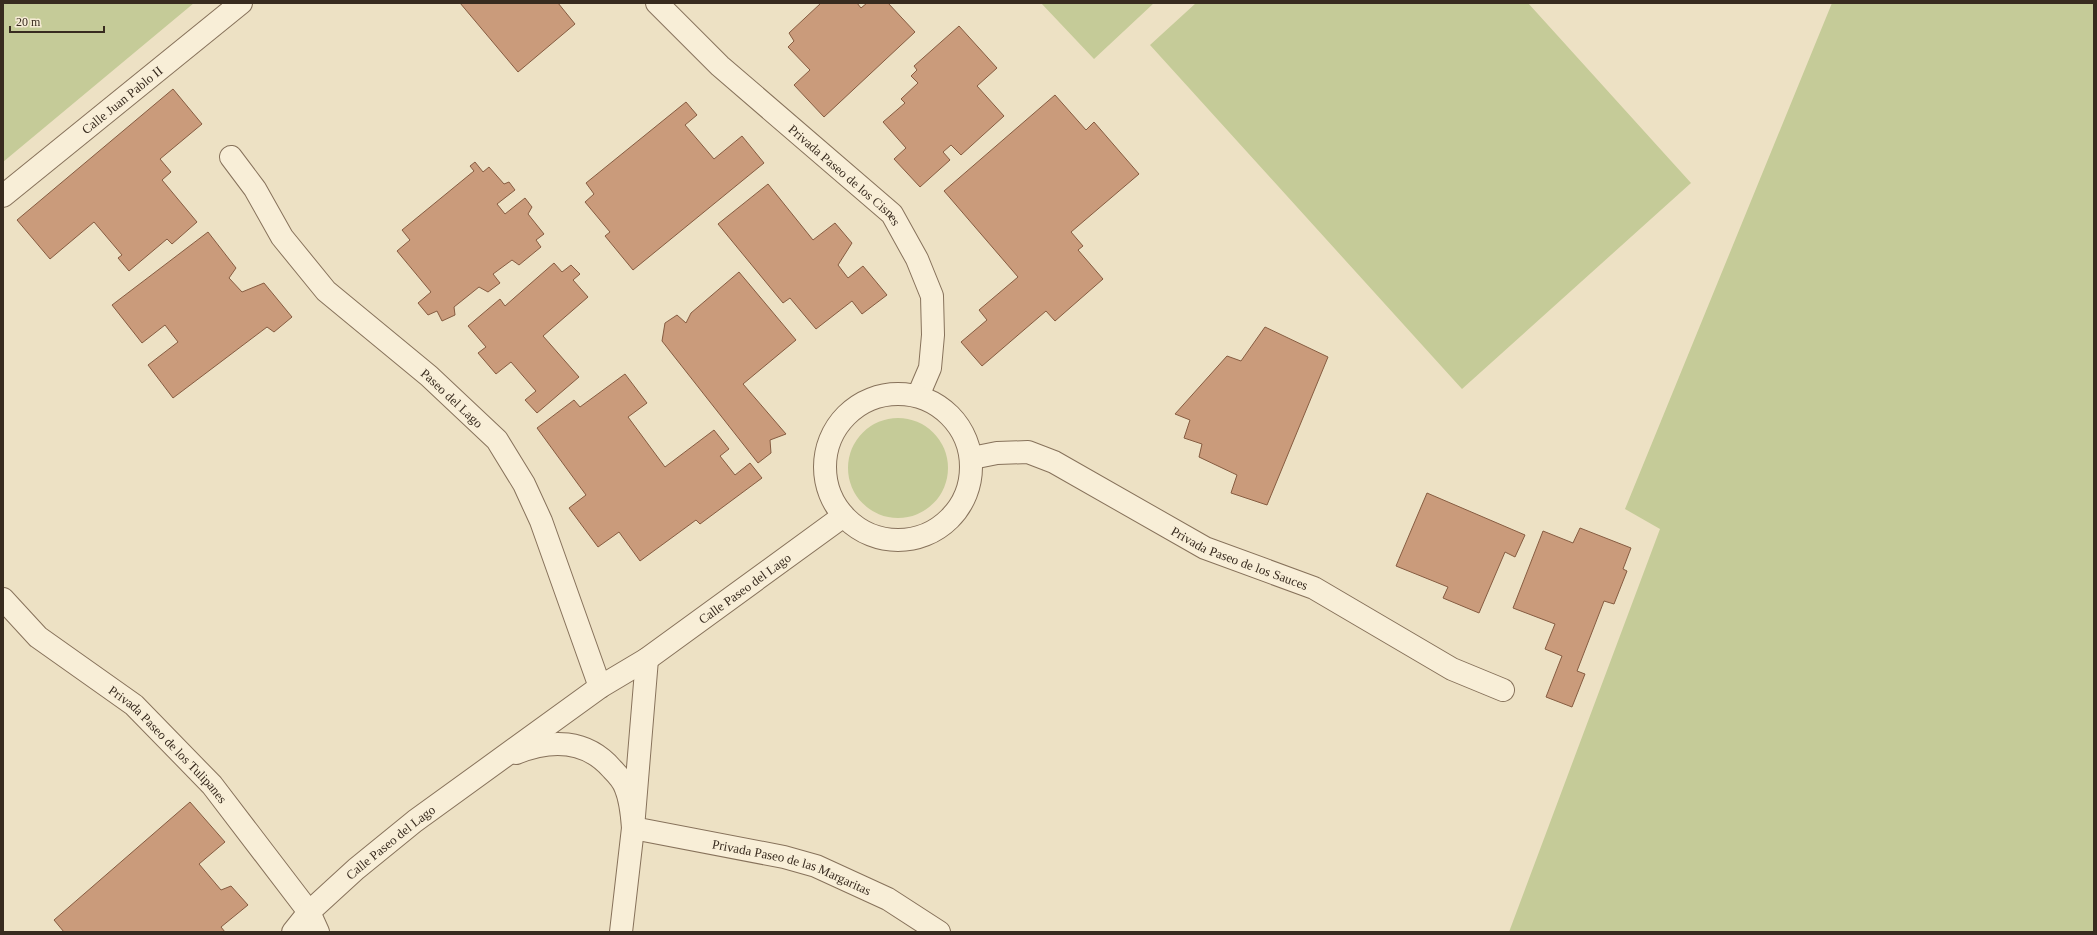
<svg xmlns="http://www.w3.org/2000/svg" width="2097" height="935" font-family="Georgia,serif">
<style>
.green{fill:#c5cb98}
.building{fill:#ca9b7b;stroke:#865c41}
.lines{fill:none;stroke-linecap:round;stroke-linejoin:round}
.minor-casing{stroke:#87725b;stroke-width:24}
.minor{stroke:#f8eed7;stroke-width:22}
.labels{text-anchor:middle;stroke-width:3;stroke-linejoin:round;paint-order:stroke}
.street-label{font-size:13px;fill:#382b1f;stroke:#f5ebd4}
</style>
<rect width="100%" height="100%" fill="#ede1c4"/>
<path class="green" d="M3,3H194L3,162Z
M1041,3H1154L1094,59Z
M1196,3H1528L1691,183L1462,389L1150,45Z
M1832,3H2094V932H1509L1660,529L1625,509Z
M848 468a50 50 0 1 1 100 0a50 50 0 1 1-100 0Z"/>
<path class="building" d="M460,3H558L575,24L518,72Z
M821,3H857L861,8L867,3H888L915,32L824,117L794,85L810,70L788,47L794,41L789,33Z
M959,26L997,68L977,86L1004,116L961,155L951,145L943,152L950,160L920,187L894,159L906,148L883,122L905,103L901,99L918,83L911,76L917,70L914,66Z
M173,89L202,124L160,159L171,172L162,180L197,222L172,244L167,239L129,271L118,258L122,255L94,222L50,259L17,220Z
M1055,95L1086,130L1094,122L1139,174L1071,232L1083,246L1078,250L1103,279L1055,321L1046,311L982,366L961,342L987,320L979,310L1018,277L944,191Z
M686,102L697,115L685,125L714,159L742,136L764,163L633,270L605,236L610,232L585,202L594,194L586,183Z
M475,162L483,172L489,167L504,184L509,182L515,190L497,204L505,214L525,198L532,207L528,214L544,234L536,240L541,247L519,265L512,260L493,274L500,283L488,292L479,287L454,307L455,315L442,321L437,311L428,315L418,303L431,292L397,251L410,240L402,230L474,171L470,166Z
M768,184L813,240L835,223L852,243L838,265L848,278L863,266L887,295L862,314L852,301L816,329L790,298L783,303L718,224Z
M208,232L236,268L229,278L242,292L264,283L292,317L274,332L267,327L173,398L148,365L178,342L165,325L142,343L112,305Z
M554,263L562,272L571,265L580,274L573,280L588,297L543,336L579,377L537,413L525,400L536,391L511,362L496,374L478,353L486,347L468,326L500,299L505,306Z
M739,272L796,340L743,384L786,434L770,440L771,453L758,463L662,341L665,323L677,315L686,323L691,313Z
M1265,327L1328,357L1267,505L1231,493L1237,475L1199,457L1202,444L1184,438L1190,420L1175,414L1227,356L1241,361Z
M625,374L647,403L628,417L665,467L714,430L729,449L720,456L735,475L750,463L762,478L700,524L696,520L640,561L619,532L598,547L569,508L586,495L537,428L574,400L580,407Z
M1427,493L1525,535L1515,557L1505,552L1479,613L1443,598L1448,587L1396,566Z
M1580,528L1631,548L1623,569L1627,571L1614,604L1604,601L1577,671L1585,674L1572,707L1546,697L1562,656L1545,649L1555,624L1513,608L1543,531L1573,543Z
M190,802L225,842L199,864L221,890L231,886L248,905L221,927L225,932H64L54,920Z"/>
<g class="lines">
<defs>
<g id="minor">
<path id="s1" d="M657,3L720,66L892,214L917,259L932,296L933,335L930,368L918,396"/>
<path id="s2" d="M231,157L255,189L282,237L326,291L429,376L497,440L524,484L541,521L600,687"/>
<path id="s3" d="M3,196L241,3"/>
<circle cx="898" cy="467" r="73"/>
<path id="s4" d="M972,458L997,453L1028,452L1054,462L1205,548L1314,588L1452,669L1503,690"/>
<path id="s5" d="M3,599L38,637L134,705L212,785L309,912L318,932"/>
<path id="s6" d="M516,753C551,739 586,739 612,769C617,774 624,782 626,789C631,801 632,815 633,828L784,857L816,866L888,899L939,932"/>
<path id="s7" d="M293,932L309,912L356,869L415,821L600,687L647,659L842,517"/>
<path d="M621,932L633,828L647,659"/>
</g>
</defs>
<use href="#minor" class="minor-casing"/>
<use href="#minor" class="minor"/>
</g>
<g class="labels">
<g class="street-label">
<text dy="5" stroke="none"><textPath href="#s3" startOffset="153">Calle Juan Pablo II</textPath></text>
<text dy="5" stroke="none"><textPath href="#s1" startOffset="255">Privada Paseo de los Cisnes</textPath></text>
<text dy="5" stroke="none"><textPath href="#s2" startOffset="330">Paseo del Lago</textPath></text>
<text dy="5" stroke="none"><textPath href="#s4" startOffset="294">Privada Paseo de los Sauces</textPath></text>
<text dy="5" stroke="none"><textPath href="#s7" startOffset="569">Calle Paseo del Lago</textPath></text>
<text dy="5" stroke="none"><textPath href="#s5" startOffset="221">Privada Paseo de los Tulipanes</textPath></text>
<text dy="5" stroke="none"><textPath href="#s7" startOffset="133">Calle Paseo del Lago</textPath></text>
<text dy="5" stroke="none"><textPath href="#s6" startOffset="333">Privada Paseo de las Margaritas</textPath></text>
</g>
</g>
<rect width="2097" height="935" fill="none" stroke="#382b1f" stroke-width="8"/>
<path d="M10 26v6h94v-6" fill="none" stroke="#382b1f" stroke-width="2"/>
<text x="16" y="26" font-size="12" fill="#382b1f" stroke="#f5ebd4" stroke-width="3" paint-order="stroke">20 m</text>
</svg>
